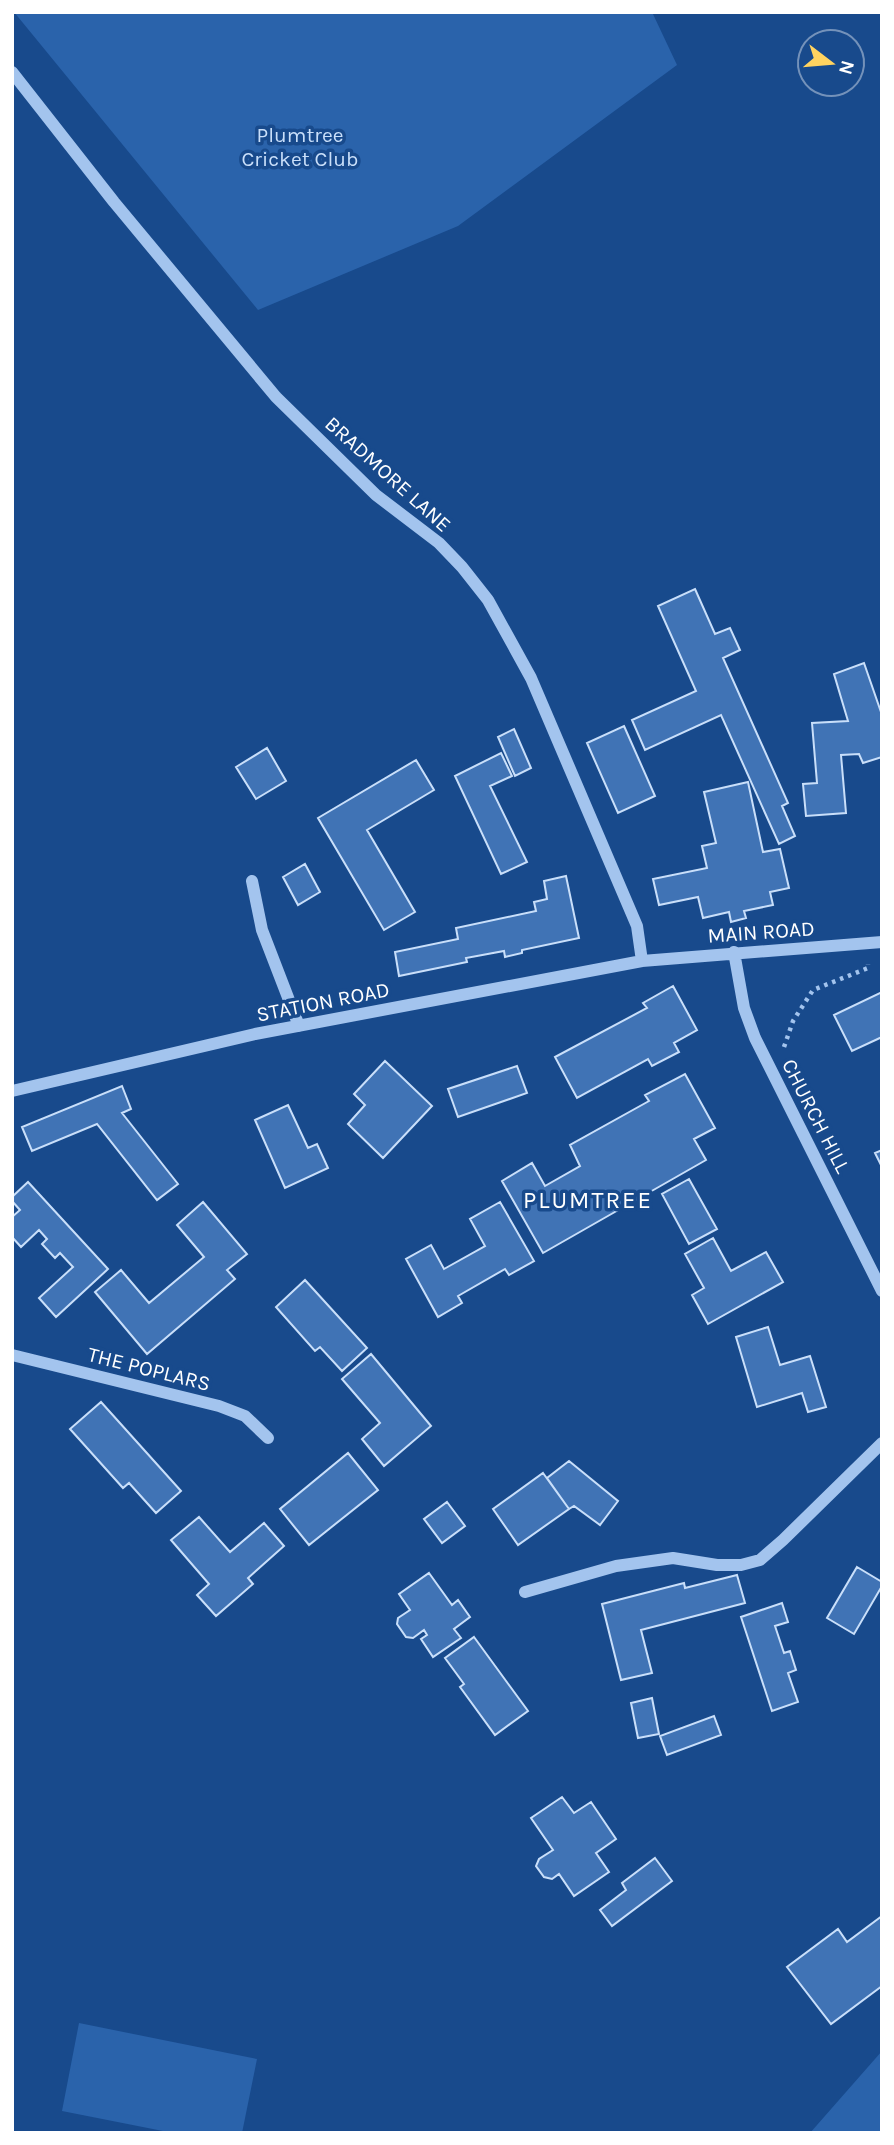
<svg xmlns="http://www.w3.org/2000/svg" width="894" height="2145" font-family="Karla,sans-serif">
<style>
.green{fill:#2a63ab}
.building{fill:#4073b5;stroke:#c9dffa;stroke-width:2}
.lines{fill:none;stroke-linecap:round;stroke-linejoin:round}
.path{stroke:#a3c4ee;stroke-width:4.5;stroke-dasharray:3.5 5;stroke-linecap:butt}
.minor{stroke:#a3c4ee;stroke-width:12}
.labels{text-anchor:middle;stroke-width:7;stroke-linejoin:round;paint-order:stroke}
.park-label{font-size:21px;fill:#c9dffa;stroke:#184a8c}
.street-label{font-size:21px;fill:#fff;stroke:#184a8c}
.quarter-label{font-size:24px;letter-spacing:2px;fill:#fff;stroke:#184a8c}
</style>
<rect width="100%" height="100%" fill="#184a8c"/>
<path class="green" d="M14,12H652L677,65L458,226L258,310Z
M79,2023L257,2059L242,2133H173L62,2111Z
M882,2051V2133H810Z"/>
<path class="building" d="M695,589L715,634L730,628L740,650L723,658L788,803L782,806L795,836L779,844L721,715L645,750L632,720L696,691L658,606Z
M864,663L882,715V757L863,763L859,754L841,755L846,813L806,816L803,784L817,783L812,723L848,721L834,674Z
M624,726L655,796L618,813L587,743Z
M514,729L531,768L515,776L498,737Z
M267,748L286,781L256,799L236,767Z
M501,753L512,776L490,786L527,862L501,874L455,776Z
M416,760L434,790L367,830L415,912L384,930L318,818Z
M748,782L763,852L780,849L789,888L770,892L773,905L744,911L746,918L731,922L729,912L703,918L698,897L659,905L653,879L707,868L702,846L716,843L704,792Z
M305,864L320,892L298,905L283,877Z
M566,876L579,938L522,950V953L505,957L504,951L466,958L467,962L399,976L395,952L458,939L456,928L536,911L534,902L547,899L544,881Z
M673,986L697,1030L674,1043L679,1052L652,1066L648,1059L577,1098L555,1057L647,1008L643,1003Z
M882,992V1037L852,1051L834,1015Z
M385,1061L432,1106L383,1158L348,1124L365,1105L354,1094Z
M517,1066L527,1093L458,1117L448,1089Z
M685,1074L715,1128L694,1139L706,1160L543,1253L502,1181L532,1163L545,1186L580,1166L570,1145L649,1101L645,1095Z
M122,1086L131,1109L122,1113L178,1184L157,1200L97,1124L32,1151L22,1127Z
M288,1105L308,1148L317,1144L328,1168L285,1188L255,1120Z
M882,1150V1167L875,1153Z
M689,1179L717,1229L689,1244L662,1194Z
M28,1182L108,1269L56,1317L39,1298L73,1267L60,1253L55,1258L42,1244L47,1239L39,1230L21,1247L12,1237V1217L20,1210L12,1201V1197Z
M203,1202L247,1254L227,1270L235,1279L147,1354L95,1292L121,1270L149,1303L204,1257L177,1225Z
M500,1202L534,1261L509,1275L505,1269L458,1296L462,1303L438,1317L406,1259L431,1245L444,1269L485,1246L470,1219Z
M713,1238L731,1271L766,1252L783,1282L708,1324L692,1295L704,1288L685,1254Z
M305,1280L367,1348L342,1371L320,1347L315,1351L276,1307Z
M768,1327L780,1365L810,1356L826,1407L808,1412L802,1393L757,1407L736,1337Z
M371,1354L431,1426L384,1466L362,1439L380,1423L342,1379Z
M101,1402L181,1491L156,1513L129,1483L123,1488L70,1429Z
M348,1453L378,1490L309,1545L280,1509Z
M569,1461L618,1501L600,1525L574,1506L569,1509L547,1478Z
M543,1473L569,1509L518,1545L493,1509Z
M447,1502L465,1526L442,1543L424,1519Z
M199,1517L230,1552L264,1523L284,1546L248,1578L253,1584L216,1616L197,1595L209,1584L171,1540Z
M857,1567L882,1582V1586L854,1634L827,1618Z
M429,1573L452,1605L458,1600L470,1617L454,1629L461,1638L433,1657L421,1639L427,1635L424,1630L413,1638L406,1637L397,1624L398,1618L410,1610L399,1594Z
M737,1575L745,1603L641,1630L652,1673L621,1680L602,1604L684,1583L685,1588Z
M782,1603L788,1622L775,1626L784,1653L790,1651L796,1670L788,1673L798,1702L772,1711L741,1617Z
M474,1637L528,1711L495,1735L460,1687L464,1684L445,1658Z
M652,1698L659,1734L638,1738L631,1703Z
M714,1716L721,1735L667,1755L660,1736Z
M562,1797L574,1813L591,1802L616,1839L596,1853L609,1872L574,1896L559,1874L552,1879L544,1877L536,1866L539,1859L553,1850L531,1818Z
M655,1858L672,1881L612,1926L600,1910L626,1890L622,1883Z
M882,1916V1986L831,2024L787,1967L838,1929L847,1942Z"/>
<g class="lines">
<path class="path" d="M784,1047L793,1021L813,990L868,968V964"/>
<path class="minor" d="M12,72L114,202L276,397L376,495L439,543L462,567L488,600L531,678L637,926L642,961
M252,881L262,930L299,1026
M734,952L744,1008L755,1038L882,1291
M12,1091L255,1034L642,961L882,942
M12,1355L219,1406L245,1416L268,1438
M525,1592L616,1566L673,1558L717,1565H741L760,1560L783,1540L882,1443"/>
</g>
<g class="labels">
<g class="park-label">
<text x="300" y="142">Plumtree<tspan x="300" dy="24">Cricket Club</tspan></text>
</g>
<g class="street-label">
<text transform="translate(388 474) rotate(42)" y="7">BRADMORE LANE</text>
<text transform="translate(761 932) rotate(-4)" y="7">MAIN ROAD</text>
<text transform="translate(323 1002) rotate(-11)" y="7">STATION ROAD</text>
<text transform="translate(816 1116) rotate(63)" y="7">CHURCH HILL</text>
<text transform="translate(149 1369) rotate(14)" y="7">THE POPLARS</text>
</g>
<g class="quarter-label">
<text x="588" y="1208">PLUMTREE</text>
</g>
</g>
<rect width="894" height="2145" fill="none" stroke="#ffffff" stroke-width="28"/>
<g transform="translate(831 63) rotate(106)"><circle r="33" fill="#184a8c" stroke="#7492ba" stroke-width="2"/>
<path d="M0-5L12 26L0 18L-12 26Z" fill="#ffd360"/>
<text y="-10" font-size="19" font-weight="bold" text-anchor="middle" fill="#ffffff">N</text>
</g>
</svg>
